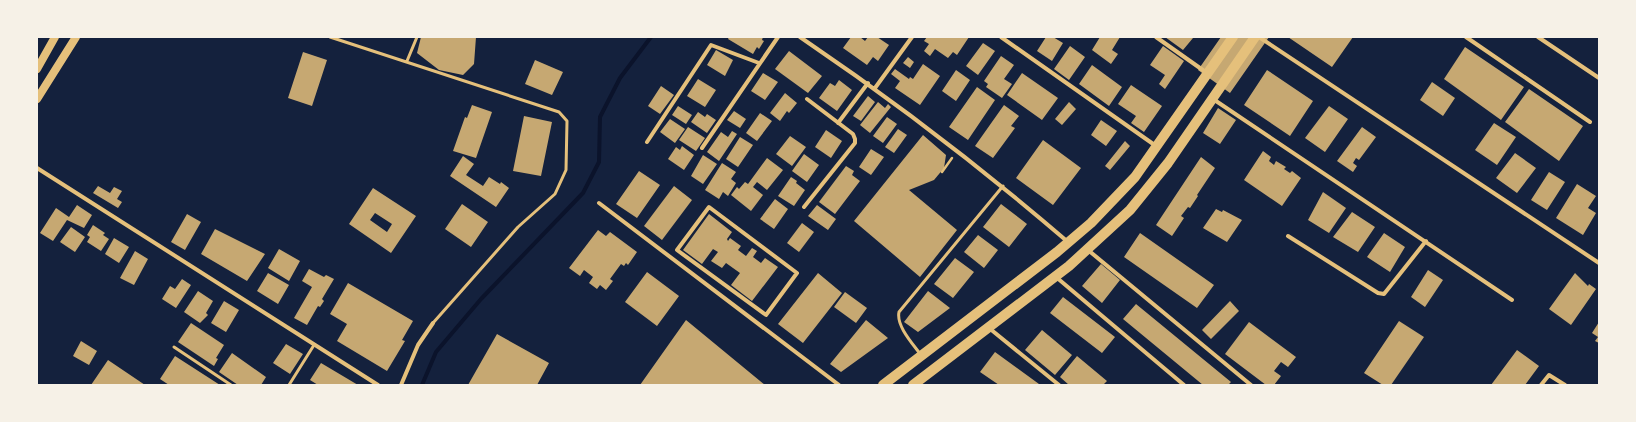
<svg xmlns="http://www.w3.org/2000/svg" width="1636" height="422" font-family="Mulish,sans-serif">
<style>
.lines{fill:none;stroke-linecap:round;stroke-linejoin:round}
.stream{stroke:#0b132b;stroke-width:4}
.building{fill:#c6a872;fill-rule:evenodd}
.path{stroke:#e5c07b;stroke-width:2.5}
.service{stroke:#e5c07b;stroke-width:3}
.minor{stroke:#e5c07b;stroke-width:4}
.secondary{stroke:#e5c07b;stroke-width:8}
.primary{stroke:#e5c07b;stroke-width:10}
</style>
<rect width="100%" height="100%" fill="#14213d"/>
<g class="lines">
<path class="stream" d="M422,385L436,352L481,299L583,193L599,162L600,117L620,78L651,37"/>
</g>
<path class="building" d="M421,37H476L474,64L463,75L439,70L417,53Z
M729,37H763L762,40L764,41L759,49L757,47L753,54L728,39Z
M851,37H860L865,41L868,37H877L889,45L878,61L873,57L867,65L843,48Z
M927,37H969L957,55L953,52L948,58L935,49L930,56L924,51L929,44L924,41Z
M1046,37H1053L1063,43L1052,61L1037,51Z
M1100,37H1120L1112,50L1118,54L1111,64L1092,50Z
M1165,37H1193V38L1183,50Z
M1221,37H1269L1230,93L1198,70Z
M1288,37H1353L1332,67Z
M983,43L995,51L978,75L966,66Z
M1070,46L1085,57L1069,80L1054,69Z
M1163,46L1184,61L1165,89L1159,84L1165,75L1150,65Z
M1465,47L1524,87L1501,120L1444,79Z
M716,50L733,60L725,76L707,65Z
M789,51L822,76L808,93L775,69Z
M303,52L327,60L312,106L288,98Z
M1001,56L1014,65L1004,79L1012,84L1002,98L986,87L988,84L984,81Z
M908,57L914,62L910,68L903,63Z
M535,60L563,72L552,95L525,84Z
M923,64L940,76L920,105L895,88L900,81L891,74L895,69L909,79L910,77L913,79Z
M1092,65L1122,87L1109,106L1079,84Z
M956,70L970,80L956,101L942,91Z
M1267,70L1313,101L1290,136L1244,105Z
M763,73L778,82L765,100L751,91Z
M1022,73L1058,98L1042,120L1007,95Z
M698,79L716,90L705,107L687,96Z
M839,80L852,90L837,111L819,98L830,83L835,86Z
M1432,82L1455,98L1443,116L1420,100Z
M1131,85L1162,106L1144,132L1131,123L1136,116L1118,104Z
M661,86L674,95L660,114L648,106Z
M977,87L995,100L968,140L949,127Z
M1529,89L1583,126L1559,161L1505,122Z
M785,93L797,103L789,113L787,111L780,121L770,113Z
M868,96L875,102L861,121L853,116Z
M878,102L885,108L888,104L891,107L870,133L860,125Z
M1069,102L1076,109L1062,125L1055,119Z
M472,105L492,112L476,158L453,151L465,117L467,118Z
M1004,105L1019,116L1011,126L1015,128L993,158L975,146Z
M678,106L692,115L686,124L672,115Z
M1329,106L1348,119L1325,152L1305,138Z
M1218,108L1236,120L1220,144L1203,133Z
M734,111L746,119L740,128L727,120Z
M698,112L705,117L707,114L716,120L707,133L691,122Z
M760,113L772,121L757,141L746,133Z
M524,116L552,122L541,176L513,171Z
M887,117L897,124L883,143L873,136Z
M670,119L685,129L675,143L660,132Z
M1101,120L1117,131L1106,146L1091,135Z
M1494,123L1516,137L1497,165L1475,150Z
M688,127L705,138L696,151L679,140Z
M1362,127L1376,137L1359,160L1356,158L1353,163L1357,166L1353,172L1337,161Z
M898,129L907,135L894,153L885,147Z
M826,130L842,141L831,158L815,147Z
M732,131L737,134L719,161L707,152L721,132L728,137Z
M923,135L946,155L944,168L934,180L909,190L957,230L920,277L854,221Z
M790,136L806,147L792,166L776,154Z
M740,137L753,145L738,167L726,159Z
M1043,140L1081,168L1053,205L1016,178Z
M1125,141L1130,146L1110,170L1105,166Z
M682,146L694,155L684,170L668,159L676,147L680,150Z
M871,149L884,157L871,175L859,167Z
M1263,151L1271,157L1269,161L1274,165L1276,161L1286,167L1284,169L1290,173L1292,171L1301,178L1282,206L1244,180Z
M1515,153L1536,168L1517,193L1496,178Z
M804,154L819,165L807,182L792,171Z
M703,155L717,164L703,184L691,176Z
M463,156L474,164L466,175L483,186L489,177L500,184L501,182L509,188L496,207L450,176Z
M1201,157L1215,168L1197,195L1198,196L1190,208L1188,207L1181,216L1184,218L1172,236L1156,225Z
M767,158L783,170L767,190L757,182L753,187L763,195L751,211L731,195L737,187L739,189L745,182L748,184Z
M722,163L736,172L731,179L736,183L728,196L723,192L719,199L705,190Z
M846,166L854,171L852,175L860,181L835,214L819,202Z
M639,171L660,185L637,218L616,204Z
M1549,172L1565,182L1547,210L1531,200Z
M791,177L797,181L796,183L805,190L794,206L778,196Z
M1577,184L1596,196L1588,208L1596,213L1583,235L1556,218Z
M98,186L110,193L114,187L122,191L117,199L122,202L118,208L93,193Z
M674,186L692,200L662,240L644,226Z
M373,188L416,216L391,253L349,224ZM375,213L392,224L387,232L370,220Z
M1323,192L1346,208L1329,233L1308,220Z
M775,199L788,209L774,229L760,219Z
M462,204L488,222L471,247L445,229Z
M1001,204L1027,224L1009,247L983,227Z
M77,205L92,215L84,228L67,220L53,241L40,233L56,208L69,217Z
M817,205L836,219L828,230L808,216Z
M1216,209L1222,212L1223,210L1242,220L1227,242L1203,228Z
M1352,212L1375,227L1358,252L1333,237Z
M187,214L201,222L185,250L171,242Z
M709,214L732,232L727,239L728,241L730,238L741,246L738,250L746,256L752,248L757,251L753,257L761,263L765,258L778,267L752,301L731,285L740,273L726,263L722,268L711,261L718,252L713,249L702,264L683,250Z
M802,223L814,232L799,252L787,243Z
M93,225L105,233L103,235L109,239L101,251L87,242L90,237L87,235Z
M71,227L85,237L75,252L60,242Z
M215,229L265,254L247,281L201,254Z
M598,230L606,236L610,232L637,252L628,265L626,263L624,266L621,264L610,279L613,281L606,290L600,285L597,289L589,283L593,277L584,270L580,276L569,268Z
M1140,233L1214,285L1197,308L1124,257Z
M1384,233L1405,247L1390,272L1367,257Z
M978,235L998,250L984,268L964,252Z
M114,238L129,247L119,263L105,254Z
M279,249L300,261L289,281L268,268Z
M135,251L148,259L134,285L120,278Z
M955,258L974,272L953,298L934,284Z
M1101,264L1120,280L1102,303L1082,286Z
M309,269L324,277L326,275L334,279L322,299L324,301L320,307L318,306L307,325L294,318L312,287L302,281Z
M1428,270L1443,280L1425,307L1411,297Z
M647,272L679,296L657,326L625,302Z
M268,273L289,285L278,304L257,291Z
M818,273L842,293L803,343L778,324Z
M1575,273L1588,286L1589,284L1596,289L1571,325L1549,309Z
M182,279L191,285L176,308L162,299L170,286L175,289Z
M348,283L413,321L402,340L405,341L387,371L337,341L347,324L330,314Z
M198,291L213,301L206,313L208,315L200,323L184,312Z
M928,291L950,308L918,332L904,322Z
M845,292L867,308L856,323L834,307Z
M1063,297L1115,337L1102,353L1050,313Z
M224,301L239,310L226,332L211,323Z
M1230,301L1239,311L1211,339L1202,330Z
M1136,304L1231,382L1228,385H1203L1123,319Z
M686,320L765,385H640Z
M866,320L888,338L841,372L830,364Z
M1399,321L1424,337L1391,385H1383L1364,373Z
M1249,322L1296,357L1288,367L1281,362L1274,371L1281,376L1274,385H1266L1225,354Z
M1599,322V343L1595,341L1598,337L1592,333Z
M191,323L224,345L216,358L218,359L214,366L178,342Z
M1042,330L1072,355L1055,375L1025,350Z
M497,334L549,363L537,385H468Z
M81,341L97,351L89,365L73,356Z
M286,344L303,354L290,374L273,363Z
M1517,350L1539,366L1525,385H1491Z
M995,352L1039,384L1038,385H999L980,372Z
M232,353L266,377L261,385H238L219,372Z
M175,356L220,385H169L160,379Z
M1077,356L1107,381L1103,385H1069L1060,377Z
M108,360L145,385H91Z
M321,363L358,385H318L310,380Z"/>
<g class="lines">
<path class="path" d="M942,172L952,158"/>
<path class="service" d="M330,37L559,112L567,121L566,170L555,194L518,227L433,323
M407,61L417,37
M174,347L231,385
M921,355C913,344 896,326 899,312L1003,186
M289,385L314,345"/>
<path class="minor" d="M800,37C893,100 982,168 1068,242
M1001,37L1156,146
M1156,37L1207,73
M1259,37L1599,263
M1466,37L1590,122
M1538,37L1599,78
M875,88L912,37
M1213,99L1512,300
M838,123L868,83
M647,142L711,45L759,63
M702,148L778,37
M37,168L378,385
M599,203L839,385
M709,207L797,273L766,315L677,250Z
M804,207L855,143V139L853,134L807,99
M1288,236L1378,293L1384,294L1426,241
M1088,250L1251,385
M1056,277L1184,385
M989,328L1059,385
M401,385L418,345L433,323
M1541,385L1549,375L1565,385"/>
<path class="secondary" d="M37,69L55,37
M37,99L76,37"/>
<path class="primary" d="M883,385L1057,252L1091,223L1135,177L1233,37
M913,385L1069,266L1130,210L1168,163L1255,37"/>
</g>
<rect width="1636" height="422" fill="none" stroke="#f6f1e7" stroke-width="76"/>
</svg>
